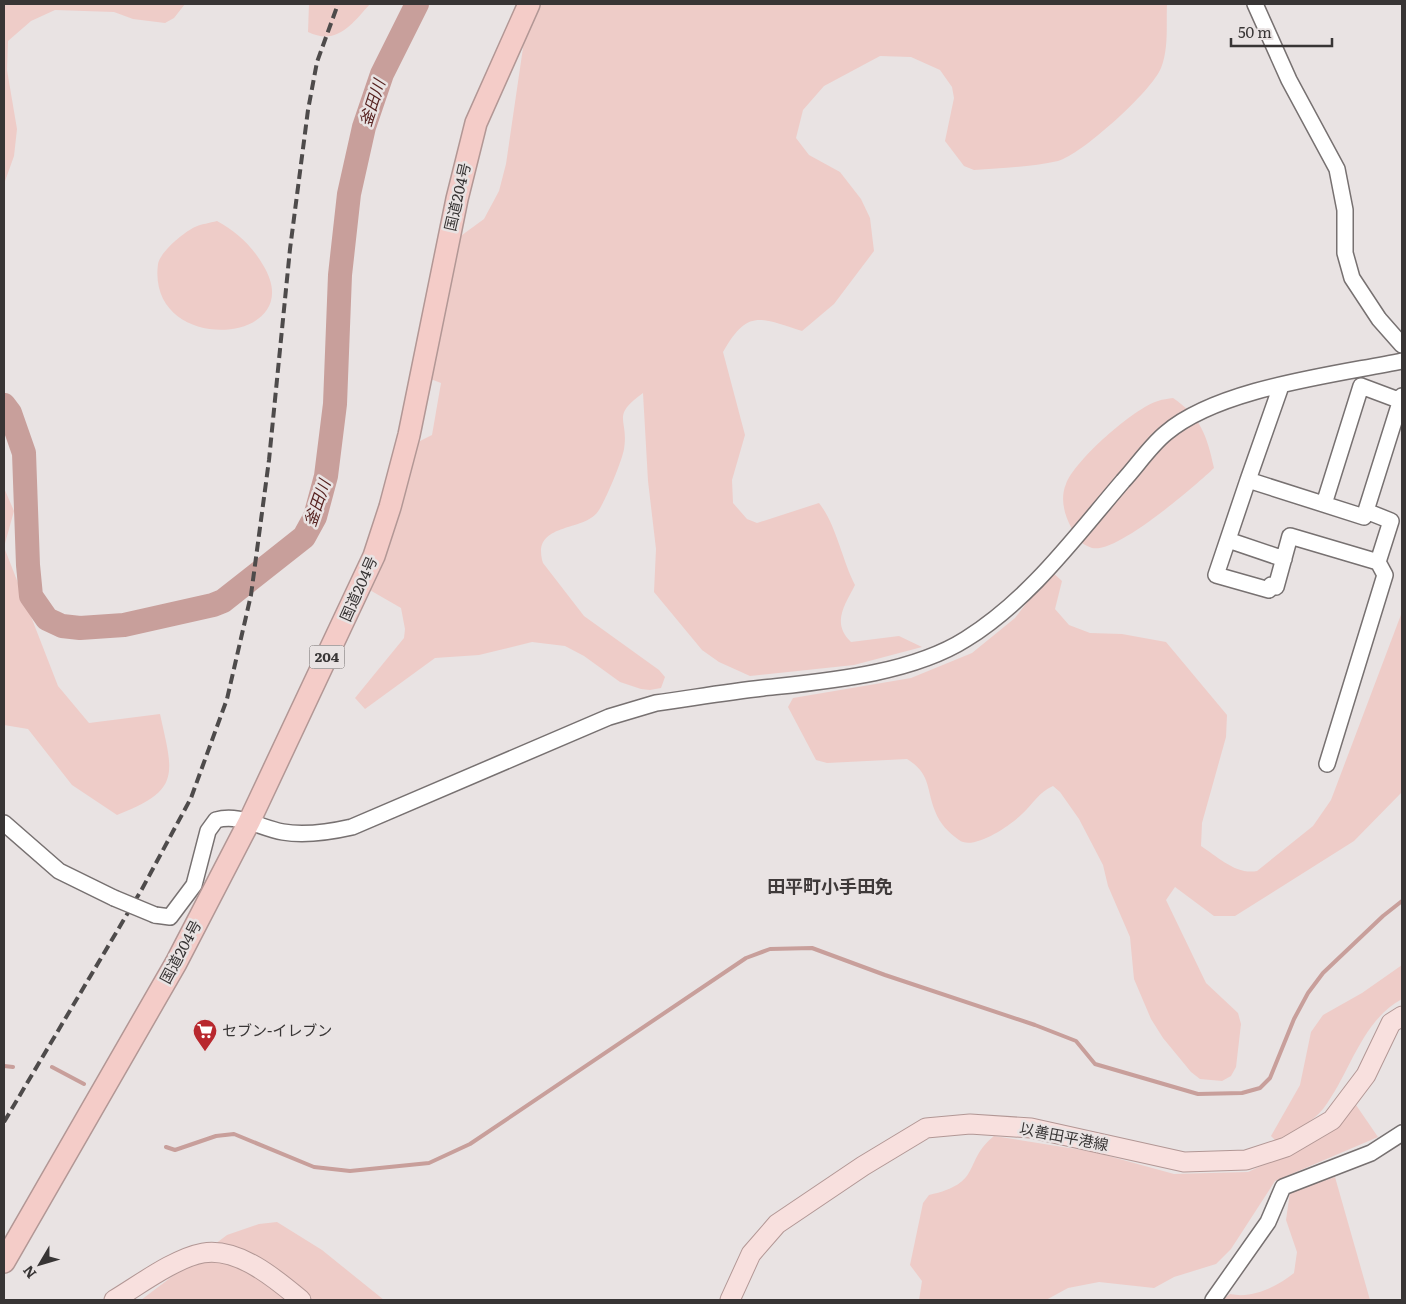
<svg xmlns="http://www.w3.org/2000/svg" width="1406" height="1304" font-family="Literata,'Noto Sans JP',serif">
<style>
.green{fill:#eeccc8}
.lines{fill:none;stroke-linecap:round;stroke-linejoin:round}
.stream{stroke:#c89f9b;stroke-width:4}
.river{stroke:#c89f9b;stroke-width:24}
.minor-casing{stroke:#777171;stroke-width:18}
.major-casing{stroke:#b29795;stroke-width:21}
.highway-casing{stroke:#b29795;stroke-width:24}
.minor{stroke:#fff;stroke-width:15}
.major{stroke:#f8e0de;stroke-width:19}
.highway{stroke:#f4ccc8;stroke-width:21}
.rail{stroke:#4e4b4b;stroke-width:4;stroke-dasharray:10 5;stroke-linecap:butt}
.minor-bridge-casing{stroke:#777171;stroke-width:18;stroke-linecap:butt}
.minor-bridge{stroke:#fff;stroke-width:15}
.labels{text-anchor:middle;stroke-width:5;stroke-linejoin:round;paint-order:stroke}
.shield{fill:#e9e3e3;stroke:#6d6969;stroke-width:1}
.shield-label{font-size:14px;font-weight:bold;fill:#383535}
.street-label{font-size:15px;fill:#383535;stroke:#e9e3e3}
.poi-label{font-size:15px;fill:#383535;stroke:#e9e3e3;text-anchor:start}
.water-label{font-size:16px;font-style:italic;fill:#541f1d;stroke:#e9e3e3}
.quarter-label{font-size:18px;font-weight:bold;fill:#3f3a3a;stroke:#e9e3e3}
</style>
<rect width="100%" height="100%" fill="#e9e3e3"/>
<path class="green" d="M4,4H185L174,18L165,23L133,19L114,12L55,10L31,21L8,41L7,70L17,129L14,156L4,184Z
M309,4H370C352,24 337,46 308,32Z
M541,4H1167C1166,24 1169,48 1161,68C1152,91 1081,155 1058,161C1031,167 1001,168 974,170L964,166L945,141L954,98L952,87L940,70L911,57L880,56L824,86L803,110L796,138L809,155L840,172L861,199L870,218L874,251L834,304L802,331C760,318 748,308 723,352L745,435L732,480L733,503L747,519L757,523L819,503C836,524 842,560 855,585C845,605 831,623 851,642L899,636L922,647L854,665L750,676L719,662L702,650L654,592L656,549L648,481L643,393C610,417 629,418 624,449C622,461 606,499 599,510C586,533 530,521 543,563L584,616L659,670L665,677L661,688L650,690L641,689L620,682L584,656L565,646L532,642L479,655L435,658L365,709L355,698L404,638L405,629L401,608L368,589L414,444L432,435L441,383L428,378L458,238L484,219L499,191L506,164L524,41Z
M217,221C236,231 252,246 263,265C312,345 146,358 158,264C160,252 184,232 195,227C201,224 210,223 217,221Z
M1173,398C1201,417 1207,436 1214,468C1195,486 1117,554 1092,548C1080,544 1076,537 1071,527C1064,514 1060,498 1066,484C1075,460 1134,408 1158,401C1163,399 1168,399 1173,398Z
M4,488L14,511L4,547L58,686L89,723L160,714C173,774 182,790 117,815L72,785L28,729L4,725Z
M1051,571L1062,581L1055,609L1069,625L1090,633L1122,634L1166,642L1227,715L1226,737L1202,823L1201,846C1218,857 1236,875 1257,871L1313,826L1331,800L1402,612V792L1354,841L1235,916H1214L1175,887L1166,900L1206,983L1238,1013L1241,1024L1236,1067L1231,1076L1222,1081L1200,1079L1191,1072L1163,1038L1151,1019L1134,979L1130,937L1108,886L1103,865L1079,819L1060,792L1053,786C1039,792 1033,804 1022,814C1010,826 973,851 959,840C948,832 940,824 935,811C926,788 931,774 907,759L827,763L816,760L788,707L793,698L911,678L972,653L1015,618Z
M1402,965V999C1361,1021 1350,1074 1323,1109C1312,1123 1291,1132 1276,1141L1271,1136L1300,1085L1311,1032L1323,1015L1362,993Z
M1356,1105L1378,1137L1275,1181L1231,1249L1216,1264L1174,1277L1154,1288L1099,1282L1068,1288L1046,1300H919L922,1281L910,1265L923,1203L929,1195C984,1183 962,1162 994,1136L1094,1152L1174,1174L1248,1172L1303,1146Z
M1335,1177L1370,1300H1222L1230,1294C1253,1299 1276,1287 1294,1273L1297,1252L1286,1220L1290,1192Z
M277,1222L322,1250L384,1300H141L227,1235L259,1224Z"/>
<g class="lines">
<path class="stream" d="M4,1066L13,1067
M52,1067L84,1084
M166,1147L175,1150L216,1136L234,1134L314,1167L350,1171L429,1163L470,1144L746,958L770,949L812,948L885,975L1035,1025L1076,1041L1095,1064L1198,1094L1242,1093L1260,1088L1270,1078L1294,1019L1308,993L1323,973L1383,916L1402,901"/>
<path class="river" d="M4,405L10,413L24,453L28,565L31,596L47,619L62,626L80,628L124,625L213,605L223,601L304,537L315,517L326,476L335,404L340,275L349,194L364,127L382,74L417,4"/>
<defs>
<path id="minor" d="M1255,4L1289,80L1337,169L1345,210V253L1352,278L1379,319L1402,345
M1281,386L1248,480L1364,517L1402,396
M1248,480L1216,575L1269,590L1271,585L1276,587L1290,536L1378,562L1391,521L1366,511
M1324,504L1361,386L1401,401
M1228,540L1284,559
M1327,764L1385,575L1378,562
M4,823L59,871L114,898
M155,915L170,917L194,885L208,831L216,820C239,813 260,828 283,832C306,836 330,832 352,827L609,717L656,703C692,698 727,692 763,688C827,681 911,674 966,639C1030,599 1075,537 1123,481C1137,466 1150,446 1166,433C1219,388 1334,375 1402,361
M1213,1300L1268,1222L1283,1187L1371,1153L1402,1133"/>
<path id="major" d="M114,1300C139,1285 175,1258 203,1253C238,1247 276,1279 301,1300
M730,1300L751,1254L777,1224L863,1166L926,1128L970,1124L1031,1128L1184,1162L1246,1160L1286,1147L1332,1120L1366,1075L1391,1023L1402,1016"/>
<path id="highway" d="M4,1262L176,963L249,822L374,556L390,507L409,435L457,199L476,123L529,4"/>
</defs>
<use href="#minor" class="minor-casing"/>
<use href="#major" class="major-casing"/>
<use href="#highway" class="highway-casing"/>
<use href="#minor" class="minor"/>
<use href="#major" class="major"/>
<use href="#highway" class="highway"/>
<path class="rail" d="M4,1122L142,889L191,798L227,699L251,595L269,460L290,249L308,110L317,62L338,4"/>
<defs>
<path id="minor-bridge" d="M114,898L155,915"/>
</defs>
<use href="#minor-bridge" class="minor-bridge-casing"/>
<use href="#minor-bridge" class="minor-bridge"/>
</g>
<defs>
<symbol id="supermarket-pin" viewBox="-11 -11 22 30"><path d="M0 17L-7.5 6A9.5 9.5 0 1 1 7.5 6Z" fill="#b8282e" stroke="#e9e3e3"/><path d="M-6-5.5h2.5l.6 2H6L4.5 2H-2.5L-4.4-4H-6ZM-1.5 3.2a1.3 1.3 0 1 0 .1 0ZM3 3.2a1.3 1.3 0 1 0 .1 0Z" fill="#fff"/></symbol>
</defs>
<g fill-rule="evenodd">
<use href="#supermarket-pin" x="191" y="1017" width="28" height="38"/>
</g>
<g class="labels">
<rect class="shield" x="309.5" y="645.5" width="35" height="23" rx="4"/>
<g class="shield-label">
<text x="327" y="662">204</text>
</g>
<g class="street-label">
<text transform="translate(458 197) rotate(-77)" y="5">国道204号</text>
<text transform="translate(359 589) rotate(-66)" y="5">国道204号</text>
<text transform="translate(181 952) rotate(-62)" y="5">国道204号</text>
<text transform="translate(1064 1137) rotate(11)" y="5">以善田平港線</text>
</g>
<g class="poi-label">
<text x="222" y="1036">セブン-イレブン</text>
</g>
<g class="water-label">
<text transform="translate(372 103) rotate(-72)" y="6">釜田川</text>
<text transform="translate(317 503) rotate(-71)" y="6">釜田川</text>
</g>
<g class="quarter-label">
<text x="830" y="893">田平町小手田免</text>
</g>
</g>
<rect width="1406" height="1304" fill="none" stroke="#383535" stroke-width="10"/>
<g transform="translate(40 1264) rotate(232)" stroke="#e9e3e3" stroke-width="4" paint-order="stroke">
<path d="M0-4L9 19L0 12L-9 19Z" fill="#383535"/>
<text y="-8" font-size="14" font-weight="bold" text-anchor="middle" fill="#383535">N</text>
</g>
<path d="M1231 38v8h101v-8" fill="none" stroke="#383535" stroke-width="2.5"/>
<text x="1238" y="38" font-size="15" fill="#383535" stroke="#e9e3e3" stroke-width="4" paint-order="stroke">50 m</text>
</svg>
